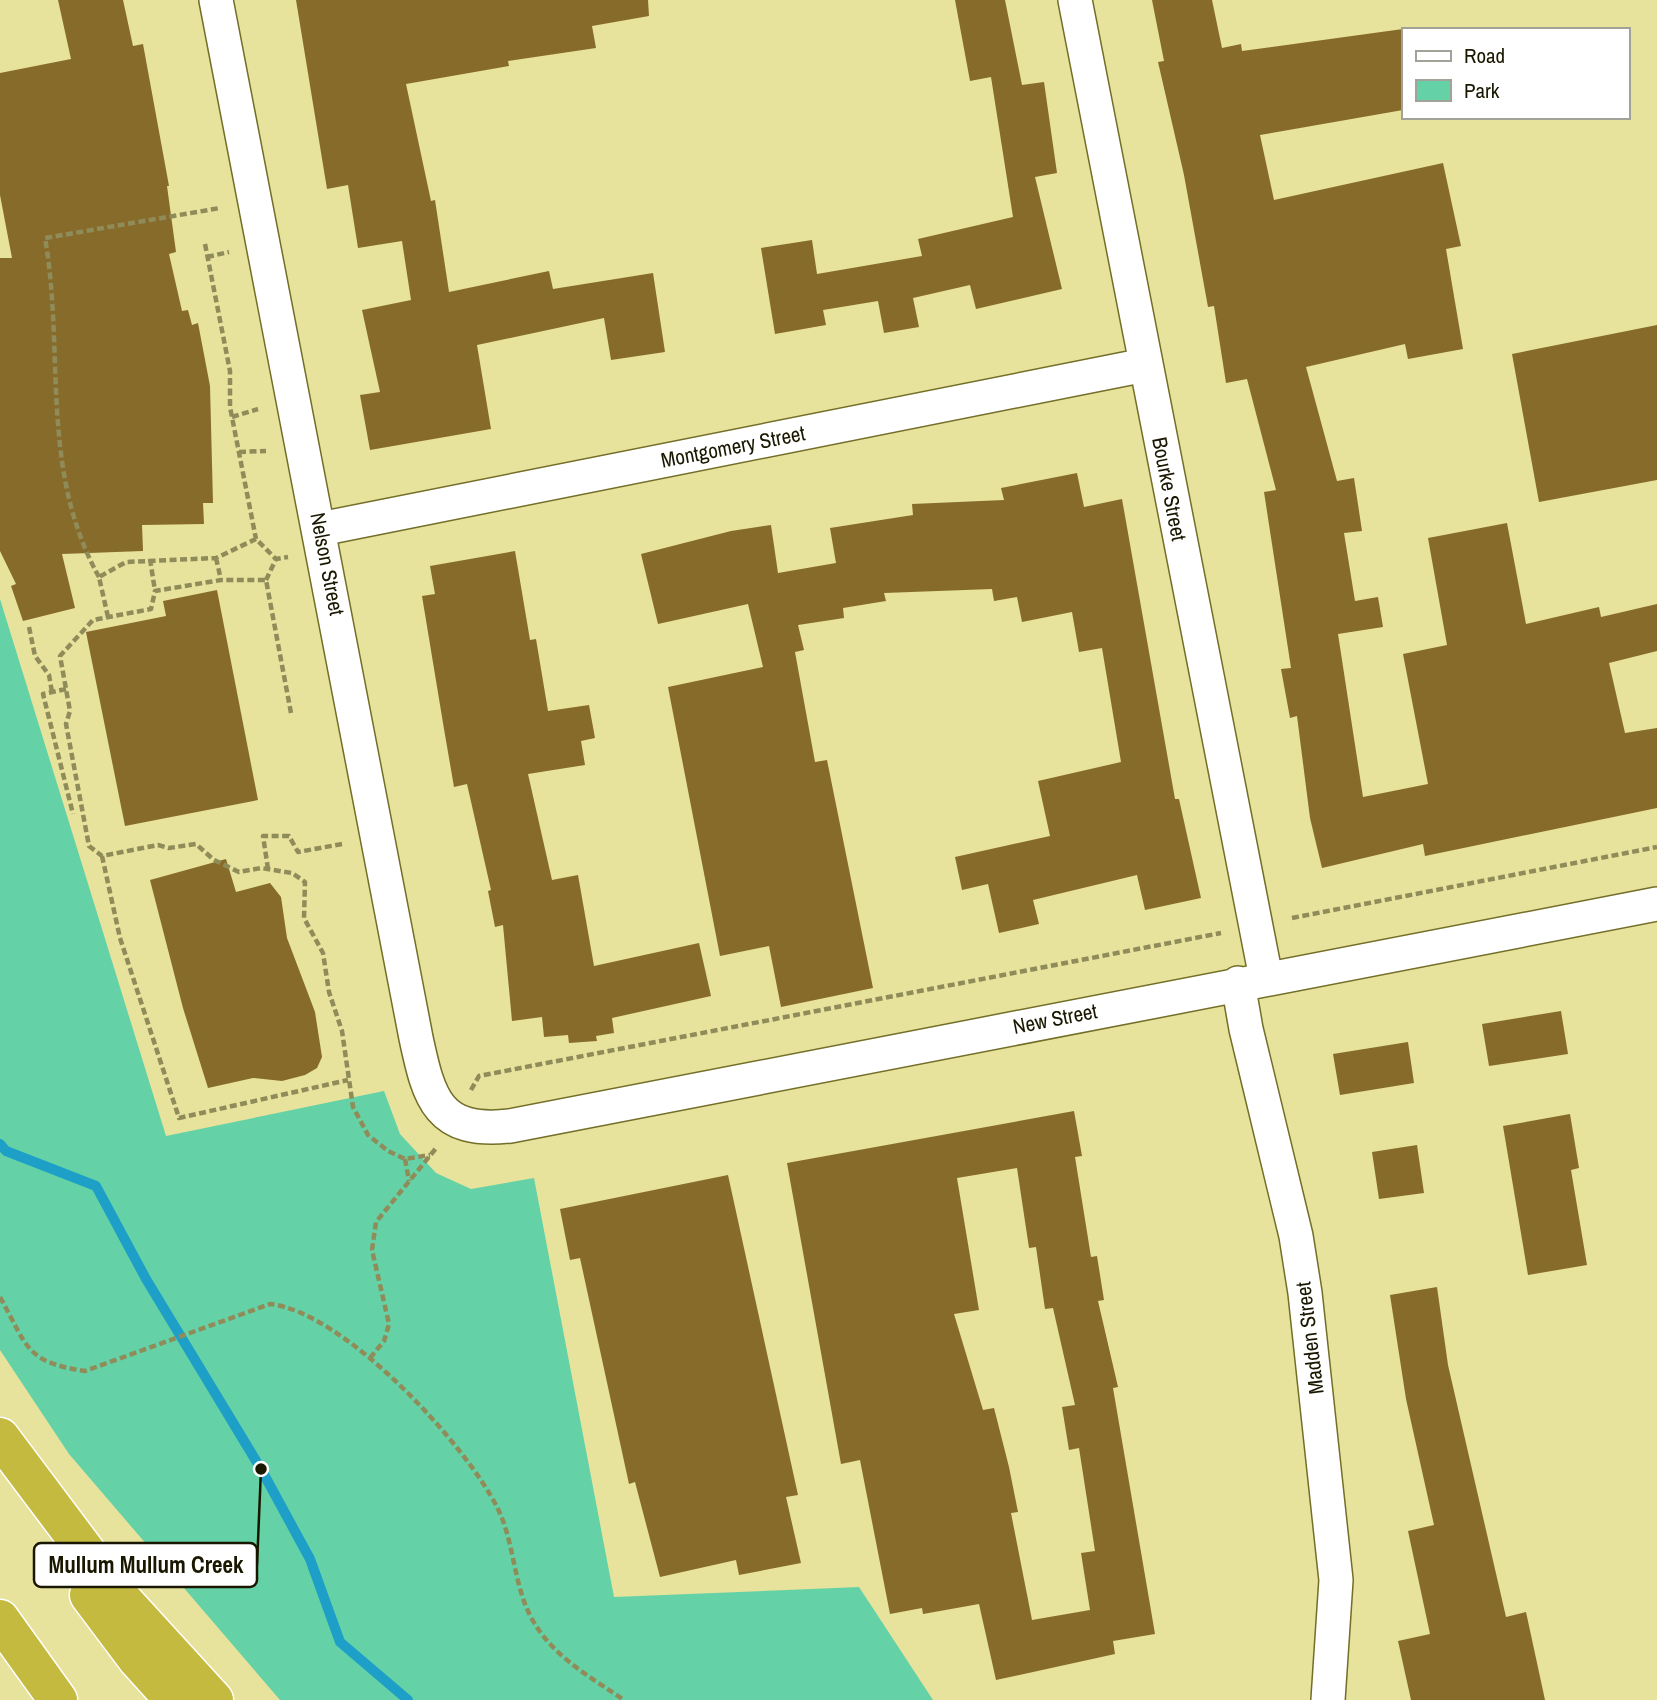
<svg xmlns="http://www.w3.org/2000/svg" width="1657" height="1700" font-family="'Archivo Narrow',sans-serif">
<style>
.green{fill:#64d2a6}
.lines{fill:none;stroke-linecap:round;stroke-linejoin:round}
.stream{stroke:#1d9fc7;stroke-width:10}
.building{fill:#876b2b;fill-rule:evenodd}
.minor-casing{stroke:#736e28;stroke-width:36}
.motorway-casing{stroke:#fff;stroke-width:41}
.path{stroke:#908c5a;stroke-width:4.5;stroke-dasharray:7 3.5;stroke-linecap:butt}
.minor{stroke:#fff;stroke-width:33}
.motorway{stroke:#c4ba3f;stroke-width:38}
.labels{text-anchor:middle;stroke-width:7;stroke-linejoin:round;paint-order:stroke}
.street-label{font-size:21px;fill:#1a1700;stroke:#fff}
.leader{fill:none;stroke:#1a1700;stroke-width:2.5}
.callout-dot{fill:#1a1700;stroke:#fff;stroke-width:2.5}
.callout{fill:#fff;stroke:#1a1700;stroke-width:2.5}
.callout-label{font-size:23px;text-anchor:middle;font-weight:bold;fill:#1a1700}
</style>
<rect width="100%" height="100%" fill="#e7e29c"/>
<path class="green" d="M0,599L166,1136L384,1091L400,1134L436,1173L471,1189L534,1178L614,1597L859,1587L933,1700H280L69,1454L0,1350Z"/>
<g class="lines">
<path class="stream" d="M0,1144L6,1151L96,1186L146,1279L261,1469L310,1559L340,1642L408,1700"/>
</g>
<path class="building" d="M58,0H123L133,46L143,44L169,186H167L176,252L169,254L182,311L188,310L192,325L198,323L210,386L213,503H203L204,524L142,525L143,551L62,554L75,608L23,621L11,586L16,584L0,551V258H12L0,195V73L71,59Z
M296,0H648L649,16L592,26L596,48L508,61L509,66L406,84L431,201L435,200L449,292L549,271L553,289L653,273L665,352L611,360L604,318L477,345L491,429L370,450L360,395L380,392L362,310L411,300L402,241L358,248L348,185L327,189Z
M955,0H1005L1022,85L1044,82L1057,173L1035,177L1062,289L976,309L970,285L913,298L919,327L884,333L878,301L823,310L826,325L775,334L761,248L812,240L817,274L922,256L918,239L1013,217L991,77L970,81Z
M1152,0H1212L1222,48L1241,44L1242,51L1403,29V110L1260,135L1274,200L1443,163L1461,246L1446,249L1463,349L1408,359L1405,344L1306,367L1337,481L1354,478L1362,531L1344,533L1355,601L1378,597L1383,627L1338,634L1363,797L1428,784L1403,654L1447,645L1428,538L1507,523L1526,624L1599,607L1601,617L1657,604V651L1609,663L1625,733L1657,728V808L1425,856L1423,844L1322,868L1310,818L1297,716L1290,718L1281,669L1291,668L1264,492L1276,490L1247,379L1226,383L1214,306L1208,307L1184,175L1158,62L1164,61Z
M1657,325V480L1539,502L1512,354Z
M1077,473L1084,507L1122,499L1175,799H1179L1201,898L1145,910L1137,875L1033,900L1039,924L999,933L988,884L962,890L955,857L1050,836L1038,781L1121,762L1102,648L1079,652L1072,612L1022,622L1017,597L994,601L992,589L884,593L886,601L843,608L844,618L798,625L804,650L795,652L815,762L827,760L873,988L781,1007L769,946L720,956L668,687L763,667L748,604L658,624L641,554L731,531L771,525L778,573L836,563L830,528L913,515L912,504L1004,500L1001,488Z
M515,551L530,640L536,639L548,711L589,705L595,738L581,741L585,765L528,774L552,880L578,875L594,966L699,943L711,996L612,1018L614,1033L596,1036L597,1041L569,1043L568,1035L544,1037L542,1017L512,1021L503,925L495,927L488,891L491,890L467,784L454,787L444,729L422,596L435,594L430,566Z
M217,590L258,800L125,826L86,632L166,616L163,601Z
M226,859L236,892L270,883L281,897L287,938L315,1012L322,1057L317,1068L305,1075L282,1081L253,1078L208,1088L183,1008L150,880Z
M1561,1011L1568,1054L1489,1066L1482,1024Z
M1408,1042L1414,1083L1340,1095L1333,1054Z
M1074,1111L1082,1156L1075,1157L1091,1257L1097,1256L1104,1300L1098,1301L1118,1387L1113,1388L1155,1634L1113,1641L1115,1654L996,1680L979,1604L923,1614L922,1608L890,1614L860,1460L841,1464L787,1163ZM1017,1168L1029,1248L1036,1247L1045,1309L1053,1308L1075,1405L1062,1407L1069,1450L1079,1448L1095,1551L1081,1553L1090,1610L1032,1620L1011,1513L1018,1512L1009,1467L994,1408L983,1410L954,1314L979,1310L957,1178Z
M1570,1114L1579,1168L1571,1170L1587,1265L1528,1275L1503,1126Z
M1417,1145L1424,1193L1379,1199L1372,1152Z
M728,1175L798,1495L786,1497L801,1563L739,1575L736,1560L660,1577L635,1482L629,1484L580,1258L570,1260L560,1209Z
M1437,1287L1448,1365L1506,1617L1526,1612L1545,1700H1411L1398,1641L1430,1634L1408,1531L1434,1525L1406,1399L1390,1295Z"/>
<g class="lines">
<defs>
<path id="minor" d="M216,0L416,1038C429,1099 438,1134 510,1126L1657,904
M1075,0L1266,978
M320,529L1145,365
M1238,983L1246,1029L1296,1236L1305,1293L1336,1580L1328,1700"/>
<path id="motorway" d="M0,1437L120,1597L214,1700
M89,1595L137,1659L174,1700
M0,1619L58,1700"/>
</defs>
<use href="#minor" class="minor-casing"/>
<use href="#motorway" class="motorway-casing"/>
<path class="path" d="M205,244L230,371V407L256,539
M207,257L229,252
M232,417L258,409
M239,452L266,451
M216,558L221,580
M150,559L155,591
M99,577C39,469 65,352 45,238L220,208
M266,580L276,559L288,557
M108,617L99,577L126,562L216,558L256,539L276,559
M29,627L35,656L49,675L52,692
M66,689L43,694L73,814
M291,713L266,580H221L155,591L151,609L93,620L60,656L70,711L66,724L89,846L102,856L158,845L169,848L196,844L214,860L239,872L261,868L292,873L305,882L304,918L323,953L329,992L342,1031L353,1107L368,1135L388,1151L405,1159L430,1155
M102,856L120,938L179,1118L348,1080
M268,869L263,836H289L298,852L342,844
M1292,918L1657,847
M471,1090L479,1076L1221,933
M405,1159L409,1181
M0,1297C28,1347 25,1362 85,1371L270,1304C344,1312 466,1444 498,1509C515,1544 513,1586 533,1621C554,1657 590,1677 624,1700
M370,1358L384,1341L389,1324L372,1250L376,1222L437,1147"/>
<use href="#minor" class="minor"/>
<use href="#motorway" class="motorway"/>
</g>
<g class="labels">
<g class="street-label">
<text transform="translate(733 447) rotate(-11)" y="7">Montgomery Street</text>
<text transform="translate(1169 489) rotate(79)" y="7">Bourke Street</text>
<text transform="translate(327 564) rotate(79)" y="7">Nelson Street</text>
<text transform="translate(1055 1019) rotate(-11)" y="7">New Street</text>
<text transform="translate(1310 1338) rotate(-97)" y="7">Madden Street</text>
</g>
</g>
<path class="leader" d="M261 1469L257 1565"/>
<circle class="callout-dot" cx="261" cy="1469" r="7"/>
<rect class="callout" x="34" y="1543" width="223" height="44" rx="7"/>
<g class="callout-label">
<text x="146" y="1573">Mullum Mullum Creek</text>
</g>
<rect x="1402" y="28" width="228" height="91" fill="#ffffff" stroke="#a3a299" stroke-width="2"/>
<rect x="1416" y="51" width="35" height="10" fill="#ffffff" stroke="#a3a299" stroke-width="2"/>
<text x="1464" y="63" font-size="21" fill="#1a1700">Road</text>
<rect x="1416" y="80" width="35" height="21" fill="#64d2a6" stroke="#a3a299" stroke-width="2"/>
<text x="1464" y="98" font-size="21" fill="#1a1700">Park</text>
</svg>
